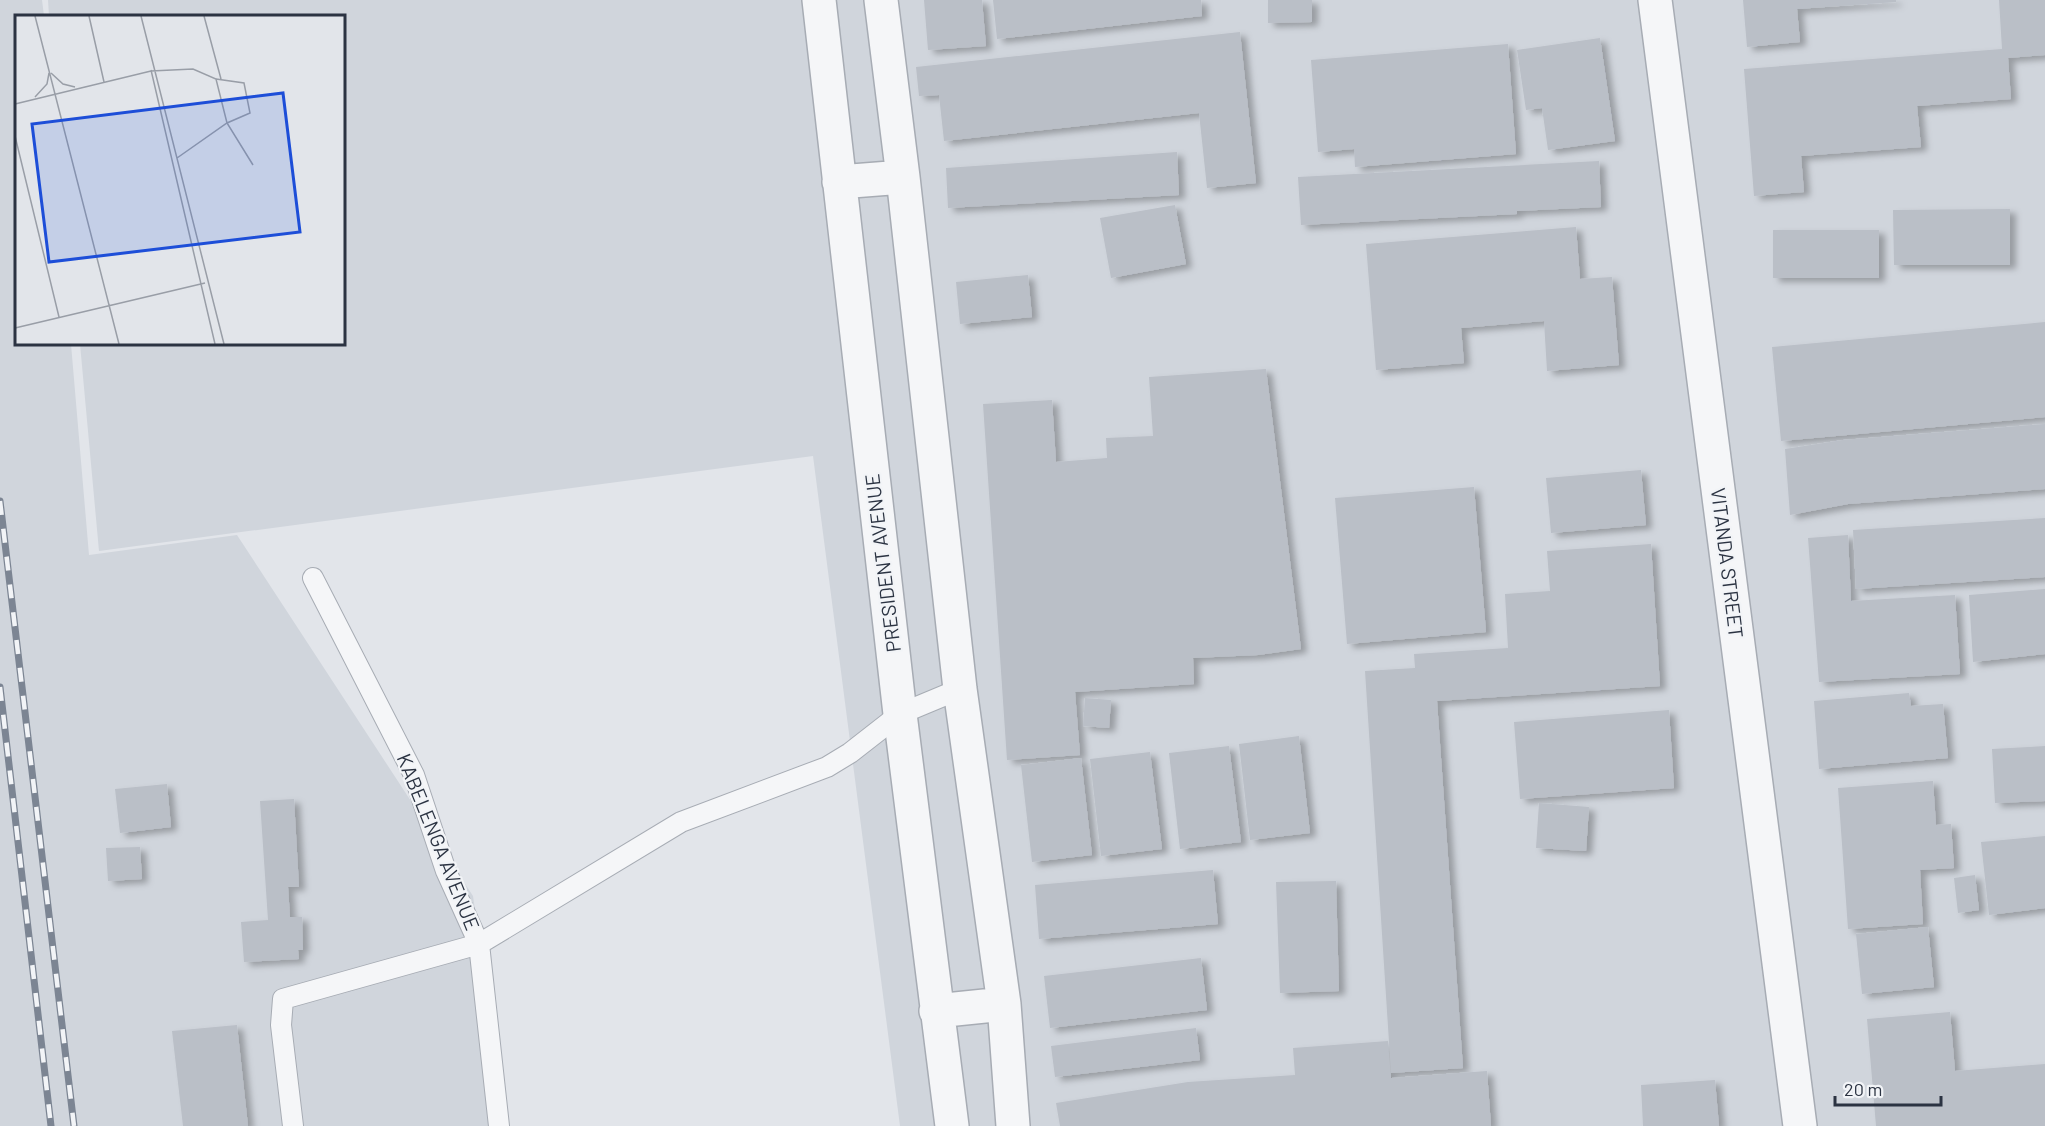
<svg xmlns="http://www.w3.org/2000/svg" width="2045" height="1126" font-family="Barlow,sans-serif">
<style>
.built{fill:#d0d5dc}
.building{fill:#babfc7;filter:url(#shadow)}
.lines{fill:none;stroke-linecap:round;stroke-linejoin:round}
.service-casing{stroke:#a7acb4;stroke-width:22}
.minor-casing{stroke:#a7acb4;stroke-width:36}
.tertiary-casing{stroke:#a7acb4;stroke-width:36}
.service{stroke:#f5f6f8;stroke-width:20}
.minor{stroke:#f5f6f8;stroke-width:33}
.tertiary{stroke:#f5f6f8;stroke-width:33}
.rail-casing{stroke:#7c8593;stroke-width:7}
.rail{stroke:#f2f4f7;stroke-width:4.5;stroke-dasharray:14;stroke-linecap:butt}
.labels{text-anchor:middle;stroke-width:4.5;stroke-linejoin:round;paint-order:stroke}
.street-label{font-size:20px;fill:#2b3342;stroke:#f2f4f7}
.inset-road{fill:none;stroke:#999ea7;stroke-width:1.5}
.view{fill:#1d4ed8;fill-opacity:0.15;stroke:#1d4ed8;stroke-width:3}
.inset-edge{fill:none;stroke:#2b3342;stroke-width:3}
</style>
<defs>
<filter id="shadow"><feDropShadow dx="6" dy="4" stdDeviation="3" flood-color="#0004"/></filter>
</defs>
<rect width="100%" height="100%" fill="#e2e5ea"/>
<path class="built" d="M0,0H42L44,16H16V344H71L89,555L237,535L473,896L506,1126H0Z
M48,0H2045V1126H900L813,456L99,551L80,344H344V16H49Z"/>
<path class="building" d="M924,0H982L986,46L928,50Z
M993,0H1201L1202,16L997,39Z
M1268,0H1312V22L1268,23Z
M1743,0H1896V2L1797,9L1800,42L1747,47Z
M1999,0H2045V55L2008,58L2011,99L1917,106L1921,147L1801,156L1804,192L1754,196L1744,69L2002,49Z
M1240,32L1256,183L1207,188L1199,113L944,141L939,95L919,96L916,67Z
M1600,38L1615,141L1548,150L1542,108L1526,110L1517,50Z
M1508,44L1516,154L1355,167L1354,149L1318,152L1311,60Z
M1177,152L1179,195L948,208L946,168Z
M1599,161L1601,207L1517,211V214L1301,225L1298,177Z
M1175,205L1186,264L1111,278L1100,218Z
M2010,209V265H1894L1893,210Z
M1576,227L1580,279L1612,277L1619,365L1547,371L1544,321L1461,328L1464,363L1376,370L1366,244Z
M1773,230H1879V278H1773Z
M1028,275L1032,317L960,324L956,282Z
M2045,322V417L1781,441L1772,347Z
M1266,369L1301,649L1258,655L1193,658L1194,684L1075,692L1080,755L1007,760L983,404L1052,400L1056,462L1107,458L1106,438L1153,436L1149,377Z
M2045,424V489L1848,504L1790,515L1785,449L1843,440Z
M1641,470L1646,525L1551,533L1546,478Z
M1474,487L1486,632L1347,644L1335,498Z
M2045,518V577L1856,589L1853,530Z
M1848,535L1851,601L1955,595L1960,674L1819,682L1808,538Z
M1651,544L1660,686L1437,701L1463,1068L1391,1073L1365,671L1415,668L1414,654L1508,648L1505,594L1550,591L1547,551Z
M2045,589V654L1973,662L1969,595Z
M1909,693L1911,706L1943,704L1948,758L1819,769L1814,701Z
M1085,698L1111,700L1109,728L1083,726Z
M1669,710L1674,788L1520,799L1514,722Z
M1299,736L1310,833L1250,840L1239,744Z
M1229,746L1241,842L1180,849L1169,753Z
M2045,746V801L1995,803L1992,749Z
M1150,752L1162,849L1101,856L1090,759Z
M1081,758L1092,855L1032,862L1021,765Z
M1933,781L1936,825L1951,824L1954,868L1920,870L1923,924L1848,929L1838,788Z
M167,784L171,827L120,833L115,789Z
M294,799L299,887H288L290,917H302L303,950H298L299,959L244,962L241,922L268,920L260,801Z
M1539,803L1589,807L1586,851L1536,848Z
M2045,836V908L1989,915L1981,842Z
M140,847L142,879L108,881L106,848Z
M1213,870L1218,924L1039,939L1035,885Z
M1975,875L1979,910L1958,913L1954,878Z
M1336,881L1339,991L1280,993L1276,882Z
M1928,927L1934,987L1862,994L1856,934Z
M1201,958L1207,1010L1050,1028L1044,976Z
M1950,1012L1955,1071L2045,1064V1126H1876L1867,1019Z
M237,1025L248,1126H183L172,1031Z
M1196,1028L1200,1060L1055,1077L1051,1046Z
M1388,1041L1391,1078L1487,1071L1491,1126H1060L1056,1103L1188,1082L1295,1075L1293,1048Z
M1715,1080L1719,1126H1643L1641,1085Z"/>
<g class="lines">
<defs>
<path id="service" d="M313,578L414,775L446,871L479,944L499,1126
M293,1126L281,1025L283,999L479,944L681,822L827,767L850,753L900,714L960,689"/>
<path id="minor" d="M819,0L900,714L952,1126
M881,0L903,177L960,689L1004,1004L1013,1126
M839,182L903,177
M936,1011L1004,1004"/>
<path id="tertiary" d="M1655,0L1800,1126"/>
</defs>
<use href="#service" class="service-casing"/>
<use href="#minor" class="minor-casing"/>
<use href="#tertiary" class="tertiary-casing"/>
<use href="#service" class="service"/>
<use href="#minor" class="minor"/>
<use href="#tertiary" class="tertiary"/>
<defs>
<path id="rail" d="M0,501L74,1126
M0,687L51,1126"/>
</defs>
<use href="#rail" class="rail-casing"/>
<use href="#rail" class="rail"/>
</g>
<g class="labels">
<g class="street-label">
<text transform="translate(883 563) rotate(-97)" y="7">PRESIDENT AVENUE</text>
<text transform="translate(1727 563) rotate(83)" y="7">VITANDA STREET</text>
<text transform="translate(438 842) rotate(68)" y="7">KABELENGA AVENUE</text>
</g>
</g>
<g transform="translate(15 15)">
<rect width="330" height="330" fill="#e2e5ea"/>
<path class="inset-road" d="M20,1L104,329M74,1L89,67M126,1L209,329M189,1L206,64M136,55L200,329M36,58L48,69L60,72M20,82L32,69L34,58M0,89L136,56L178,54L201,64L212,108L238,150M0,121L44,302M162,143L212,108L235,98L229,68L201,64M0,313L190,268"/>
<path class="view" d="M268,78L285,217L34,247L17,109Z"/>
<rect width="330" height="330" class="inset-edge"/>
</g>
<path d="M1835 1096v9h106v-9" fill="none" stroke="#2b3342" stroke-width="3"/>
<text x="1844" y="1096" font-size="18" fill="#2b3342" stroke="#f2f4f7" stroke-width="4.5" paint-order="stroke">20 m</text>
</svg>
